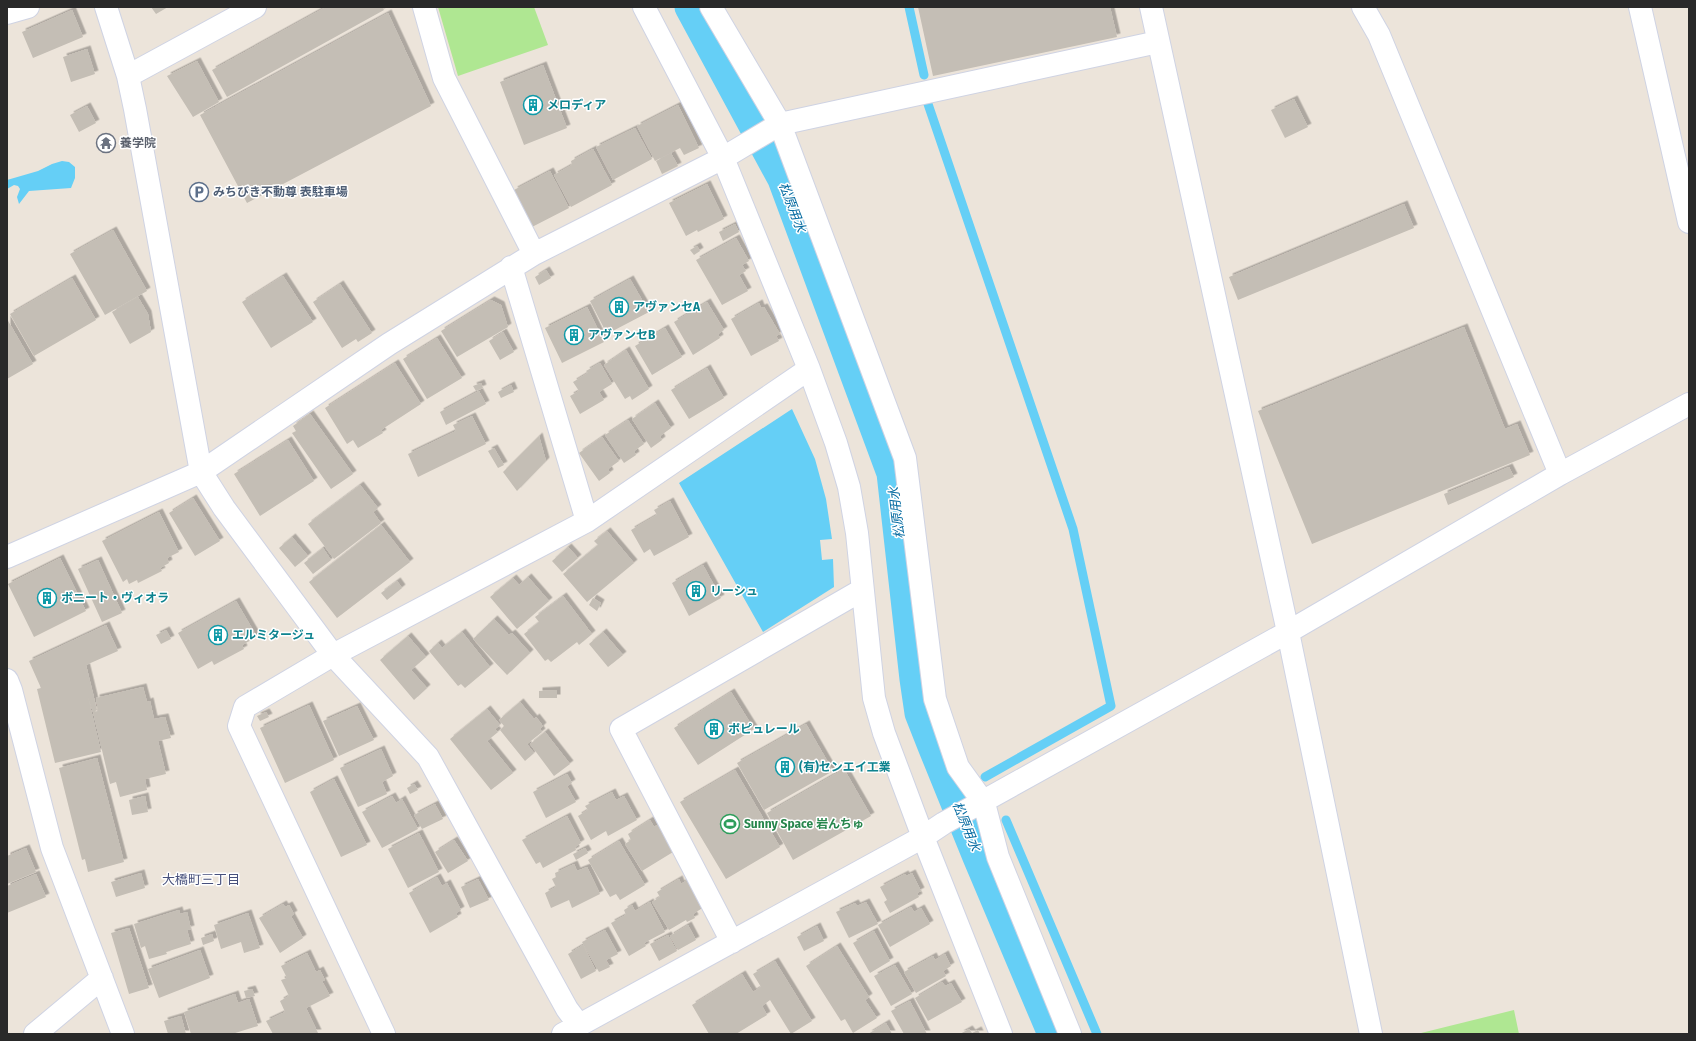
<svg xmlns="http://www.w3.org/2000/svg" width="1696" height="1041" font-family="'Fira Sans','Noto Sans JP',sans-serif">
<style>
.green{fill:#afe792}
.water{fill:#65cff6}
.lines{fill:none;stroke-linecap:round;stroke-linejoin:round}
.stream{stroke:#65cff6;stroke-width:9}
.canal{stroke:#65cff6;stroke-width:31}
.building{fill:#c4beb5;filter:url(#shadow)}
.minor-casing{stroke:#cfd3e3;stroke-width:24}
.minor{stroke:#fff;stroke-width:22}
.labels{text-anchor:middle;stroke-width:3;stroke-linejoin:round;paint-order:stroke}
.culture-label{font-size:12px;font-weight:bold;fill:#0d838f;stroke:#fff;text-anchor:start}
.worship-label{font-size:12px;font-weight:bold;fill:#5b616d;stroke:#fff;text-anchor:start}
.service-label{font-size:12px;font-weight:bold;fill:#4e5e75;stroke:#fff;text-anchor:start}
.leisure-label{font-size:12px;font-weight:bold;fill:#27864d;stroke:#fff;text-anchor:start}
.water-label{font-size:13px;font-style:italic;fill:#056ba1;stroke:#fff}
.neighbourhood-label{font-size:13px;fill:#47507c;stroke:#fff}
</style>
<defs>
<filter id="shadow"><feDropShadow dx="3.5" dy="-3.5" stdDeviation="0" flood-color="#0004"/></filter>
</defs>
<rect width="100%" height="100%" fill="#ece4da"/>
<path class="green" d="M438,7H534L548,45L458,76Z
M1514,1010L1519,1034H1417Z"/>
<path class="water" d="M62,161L69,162L75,167V178L71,188L29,191L19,204L17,197L20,189L18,186L14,185L7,189V180L38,171L52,164Z
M792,409L815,459L826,499L832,539L820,540L822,560L833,559L834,587L763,632L679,483Z"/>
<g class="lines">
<path class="stream" d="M909,7L924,75
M928,104L1073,529L1111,706L985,777
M1006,820L1097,1034"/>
<path class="canal" d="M690,7L783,179L892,473L915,679L920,713L933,746L978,857L1053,1034"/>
</g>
<path class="building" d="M151,7H168L156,14Z
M326,7H382L384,10L227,97L212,70Z
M918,7H1110L1117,37L933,76Z
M72,10L83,37L33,58L22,32Z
M388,13L431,106L247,203L200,115Z
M87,49L95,74L71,82L63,57Z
M197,61L219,102L193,117L167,76Z
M543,65L567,128L524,145L500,82Z
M1294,99L1308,127L1285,138L1271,110Z
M678,105L699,148L684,155L680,148L655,161L637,126Z
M87,106L96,123L79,132L70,115Z
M635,128L652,159L613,180L596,147Z
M593,149L612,185L571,207L554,175L572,165L571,161Z
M671,153L678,166L662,174L656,161Z
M550,171L569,208L532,227L514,190Z
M707,184L724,219L698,232L697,230L686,236L669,203Z
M1404,204L1414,228L1238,300L1229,277Z
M735,224L739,232L723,241L719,232Z
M113,230L147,291L105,315L70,254Z
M736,238L749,261L742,265L746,271L739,275L748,291L722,305L696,260Z
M697,246L700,251L694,255L690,250Z
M546,270L551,278L539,285L535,277Z
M283,276L313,322L271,348L242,302Z
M72,278L96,320L34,356L10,314Z
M630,279L649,312L607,334L590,301Z
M340,284L372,333L358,342L356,339L342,348L313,302Z
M138,297L148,314L151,332L130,344L112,312Z
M491,300L501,305L508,327L457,357L441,331Z
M707,302L724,330L718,334L720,338L693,355L674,322Z
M759,303L761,308L764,307L780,334L776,336L779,341L751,356L731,319Z
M587,307L604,342L562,363L545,328Z
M7,319L33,364L7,379Z
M1464,327L1505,429L1517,424L1530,455L1312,544L1258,411Z
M665,328L682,357L652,375L635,346Z
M503,332L514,352L500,360L489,341Z
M437,338L462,378L427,399L403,359Z
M626,350L649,389L632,400L630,396L625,399L604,365Z
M395,363L421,404L381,430L383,433L358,448L353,440L347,444L325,408Z
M600,363L612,384L599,392L604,400L580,414L570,396L579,391L573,382L588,373L586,371Z
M707,368L724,398L689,419L671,390Z
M481,383L483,388L476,391L473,386Z
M511,385L514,392L501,398L498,392Z
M479,391L486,404L446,425L440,412Z
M655,403L671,428L660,436L662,440L651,448L632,419Z
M310,414L353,474L331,489L292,433L296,431L293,426Z
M472,416L486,444L418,477L408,454L456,431L453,425Z
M628,420L644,444L634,451L636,455L624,463L605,435Z
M539,436L546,461L517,491L503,472Z
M602,437L619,461L608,469L610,473L599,481L579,453Z
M288,440L314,481L260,516L234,474Z
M494,448L504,465L498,468L488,451Z
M1509,467L1514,477L1448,505L1444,494Z
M360,485L378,508L373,512L381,523L334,559L308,524Z
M193,498L220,541L195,556L169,513Z
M670,501L689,537L654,556L650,549L644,553L631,530L657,515L654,510Z
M159,512L179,552L167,558L169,563L160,568L162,571L138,583L137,580L129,584L127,579L123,582L102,541Z
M381,525L410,562L337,618L309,582Z
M607,531L634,563L587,602L563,574L598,545L594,541Z
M292,537L308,556L295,567L279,548Z
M568,547L578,558L562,572L552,561Z
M323,548L331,560L313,574L304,563Z
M60,558L86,611L34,637L8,584Z
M98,560L122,613L102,622L78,569Z
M703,565L721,598L689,616L672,583Z
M528,577L549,601L517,629L490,597L513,578L519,585Z
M397,581L402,588L387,600L381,593Z
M563,596L592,634L579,645L577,642L551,662L548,659L545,661L524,634L539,622L535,617Z
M593,598L601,603L597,611L589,605Z
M236,601L257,637L242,645L244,649L214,665L212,661L198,669L178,633Z
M494,619L509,635L512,633L530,653L507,675L473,639Z
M106,625L118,651L86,665L97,710L93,712L88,697L101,752L55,763L37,689L41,688L29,661Z
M166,630L171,639L161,644L156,635Z
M462,632L490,667L465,688L461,684L458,686L429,651L438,643L442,648Z
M603,632L623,655L608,667L589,644Z
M408,636L426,657L411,670L427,688L414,700L380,660Z
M143,687L147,702L150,701L154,719L165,717L171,738L158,741L166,774L145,779L147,790L120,797L116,782L110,784L93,712L98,711L96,698Z
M557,690V698H539V691Z
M731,692L754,729L698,765L674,728Z
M520,702L534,719L536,717L543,726L540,729L542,732L527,744L534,753L525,761L500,730L504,726L499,720Z
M309,705L334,760L285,783L260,728Z
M357,706L374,740L339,756L323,721Z
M487,709L500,725L495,729L498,732L487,741L513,773L491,790L450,739Z
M266,712L269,717L260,721L257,716Z
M806,724L833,771L764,810L737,763Z
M545,732L570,764L554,776L530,744Z
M381,749L393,776L382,782L387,794L358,807L340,768Z
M97,758L124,862L88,872L85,859L82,860L59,768Z
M844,769L871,816L793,860L767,813Z
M735,770L780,847L726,879L680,802Z
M567,774L572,783L567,786L576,802L546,818L533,792Z
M334,779L367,845L341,857L310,792Z
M414,784L418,790L410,794L407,788Z
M612,792L616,800L624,796L637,820L608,836L606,831L591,840L578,816L588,810L585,806Z
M145,796L148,812L132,815L129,800Z
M392,796L396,803L402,799L418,829L382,848L362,812Z
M435,804L443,819L422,829L414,815Z
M567,816L581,843L575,847L576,850L543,868L540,862L536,864L522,840Z
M650,820L654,827L662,822L678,849L642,871L625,844L631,840L628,834Z
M419,833L439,872L408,888L388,849Z
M454,840L468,861L448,873L435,852Z
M619,841L645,885L620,900L616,894L610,897L588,860Z
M26,848L36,872L7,884V856Z
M585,848L588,853L576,860L573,854Z
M574,864L577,871L587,867L600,894L572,908L569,900L551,908L545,893L556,887L552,879L556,877L555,873Z
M141,873L145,888L116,897L111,882Z
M912,873L921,891L917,893L919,897L890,913L884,902L887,900L880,887L905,874L906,876Z
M36,874L46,897L7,913V886Z
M437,877L442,886L447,883L461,910L456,913L458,917L430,933L409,893Z
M692,877L704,907L693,914L695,918L687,922L686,920L669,930L652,902L660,897L657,892L679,879L681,884Z
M478,879L489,900L470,908L461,887Z
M650,902L665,932L644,943L646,946L629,956L611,923L626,915L624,910L632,905L635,911Z
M866,902L878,924L849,938L836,912L855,903L857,906Z
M283,904L285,907L289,905L294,914L291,916L303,938L280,953L259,918Z
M911,907L914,912L921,908L930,924L890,947L878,925Z
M179,910L180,914L187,912L191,929L187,930L191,944L166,952L167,954L149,959L145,946L141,948L134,924Z
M248,913L260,948L244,953L241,942L221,949L214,925Z
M688,925L696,940L678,950L670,936Z
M817,926L824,941L804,951L797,937Z
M129,928L149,988L129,994L111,933Z
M605,930L618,954L606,960L610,967L599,972L582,942Z
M874,931L890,961L870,973L853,943Z
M212,934L214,941L203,945L201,938Z
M668,935L677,951L659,961L650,944Z
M583,945L596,971L581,979L568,954Z
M837,946L869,997L865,1000L877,1018L853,1033L845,1019L841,1021L806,966Z
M200,950L210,978L159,998L148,969Z
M307,953L316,972L320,970L325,980L322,981L330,996L306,1008L318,1033L273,1034L266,1021L285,1012L280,1001L289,996L281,980L287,978L281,966Z
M945,954L951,966L943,971L946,976L916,993L904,972L933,956L935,960Z
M775,961L812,1021L791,1034L770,1000L762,1006L767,1015L736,1034H709L692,1005L742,974L753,992L761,987L753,974Z
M895,965L912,994L891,1006L874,976Z
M942,982L945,986L951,983L962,1002L928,1021L915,998Z
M252,989L255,996L246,998L244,991Z
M235,994L238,1003L249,999L258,1026L232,1034H191L184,1012Z
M910,1001L927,1034H904L891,1011Z
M181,1016L186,1034H168L164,1021Z
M886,1023L892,1034H868Z
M969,1029L972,1033L978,1030L980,1034H960Z"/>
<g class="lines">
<defs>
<path id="minor" d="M106,7L128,76L135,109L201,472L224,508L333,655L428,757L567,1009L579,1025
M424,7L444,78L534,254
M644,7L723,158L809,369L836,443L849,487L857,533L874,698L884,733L923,837L1001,1034
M711,7L780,124L905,458L935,699L958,767L984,803L998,857L1070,1034
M1151,7L1288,632L1371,1034
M1363,7L1379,35L1560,474
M1640,7L1689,222
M7,13L28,7
M128,76L255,7
M511,267L587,521
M7,557L201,472L389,344L534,254L723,158L780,124L1158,42
M7,680L11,690L52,848L123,1034
M732,942L621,729L862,590
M35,1034L102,978
M384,1034L239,726L245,707L333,655L587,521L809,369
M563,1034L923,837L944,823L1288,632L1560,474L1689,404"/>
</defs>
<use href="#minor" class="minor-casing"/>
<use href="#minor" class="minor"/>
</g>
<defs>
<symbol id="building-ring" viewBox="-11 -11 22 22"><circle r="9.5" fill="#fff" stroke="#0f9aa8" stroke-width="1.5"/><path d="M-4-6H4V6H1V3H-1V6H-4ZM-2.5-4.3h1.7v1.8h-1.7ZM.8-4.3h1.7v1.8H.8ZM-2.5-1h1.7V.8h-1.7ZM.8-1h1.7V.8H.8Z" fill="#0f9aa8"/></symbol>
<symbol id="temple-ring" viewBox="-11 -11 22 22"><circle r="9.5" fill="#fff" stroke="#6b7280" stroke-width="1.5"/><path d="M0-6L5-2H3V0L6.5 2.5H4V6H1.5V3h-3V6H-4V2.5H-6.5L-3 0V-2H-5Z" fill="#6b7280"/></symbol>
<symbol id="parking-ring" viewBox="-11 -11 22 22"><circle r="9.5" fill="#fff" stroke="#5c6f8a" stroke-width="1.5"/><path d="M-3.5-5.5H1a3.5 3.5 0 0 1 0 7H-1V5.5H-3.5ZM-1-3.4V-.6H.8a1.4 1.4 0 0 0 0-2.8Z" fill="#5c6f8a"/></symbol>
<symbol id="stadium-ring" viewBox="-11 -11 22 22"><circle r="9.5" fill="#fff" stroke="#2e9e5b" stroke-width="1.5"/><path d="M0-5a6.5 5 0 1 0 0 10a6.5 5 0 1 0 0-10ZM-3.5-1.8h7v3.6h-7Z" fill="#2e9e5b"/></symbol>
</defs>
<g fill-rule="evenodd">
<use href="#building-ring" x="522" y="94" width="22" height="22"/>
<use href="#temple-ring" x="95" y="132" width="22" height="22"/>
<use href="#parking-ring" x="188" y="181" width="22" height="22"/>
<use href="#building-ring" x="608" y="296" width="22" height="22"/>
<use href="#building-ring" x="563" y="324" width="22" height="22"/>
<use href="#building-ring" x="685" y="580" width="22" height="22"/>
<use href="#building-ring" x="36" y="587" width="22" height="22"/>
<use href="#building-ring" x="207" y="624" width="22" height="22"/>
<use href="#building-ring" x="703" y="718" width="22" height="22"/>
<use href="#building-ring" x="774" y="756" width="22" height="22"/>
<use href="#stadium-ring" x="719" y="813" width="22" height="22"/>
</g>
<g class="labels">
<g class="culture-label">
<text x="547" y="109">メロディア</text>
<text x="633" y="311">アヴァンセA</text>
<text x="588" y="339">アヴァンセB</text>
<text x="710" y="595">リーシュ</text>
<text x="61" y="602">ボニート・ヴィオラ</text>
<text x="232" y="639">エルミタージュ</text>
<text x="728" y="733">ポピュレール</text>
<text x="799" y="771">(有)センエイ工業</text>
</g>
<g class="worship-label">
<text x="120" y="147">養学院</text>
</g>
<g class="service-label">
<text x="213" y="196">みちびき不動尊 表駐車場</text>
</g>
<g class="leisure-label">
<text x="744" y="828">Sunny Space 岩んちゅ</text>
</g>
<g class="water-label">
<text transform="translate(793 207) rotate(69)" y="5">松原用水</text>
<text transform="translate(896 513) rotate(-97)" y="5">松原用水</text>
<text transform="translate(967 826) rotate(68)" y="5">松原用水</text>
</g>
<g class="neighbourhood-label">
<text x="201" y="884">大橋町三丁目</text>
</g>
</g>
<rect width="1696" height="1041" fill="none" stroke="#292929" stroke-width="16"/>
</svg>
